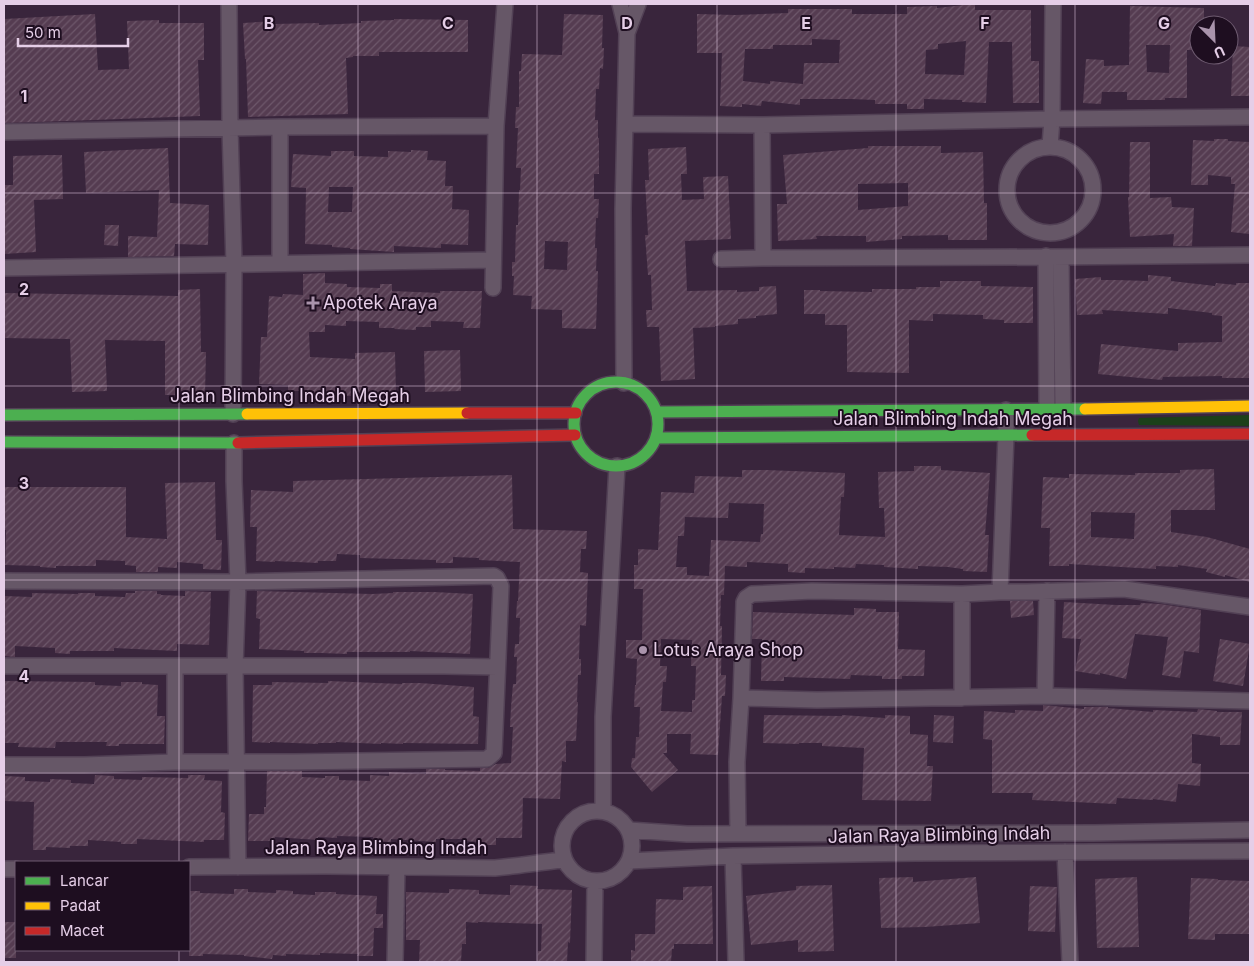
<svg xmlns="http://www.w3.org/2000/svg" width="1254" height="966" font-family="Inter,sans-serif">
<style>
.green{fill:#1c401a}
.building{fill:url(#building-hatch);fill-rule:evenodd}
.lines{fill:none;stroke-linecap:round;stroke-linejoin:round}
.street-casing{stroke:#524155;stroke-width:18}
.fast-casing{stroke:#524155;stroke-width:14}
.slow-casing{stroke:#524155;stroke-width:14}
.jam-casing{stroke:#524155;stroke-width:14}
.street{stroke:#665767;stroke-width:15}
.fast{stroke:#4caf50;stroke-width:11}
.slow{stroke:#ffc107;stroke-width:11}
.jam{stroke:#c62828;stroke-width:11}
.grid{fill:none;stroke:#e5cee7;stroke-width:1;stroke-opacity:0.55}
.poi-dot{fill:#a993ab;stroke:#1e0e20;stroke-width:2}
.labels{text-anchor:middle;stroke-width:4;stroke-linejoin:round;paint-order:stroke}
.poi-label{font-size:18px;fill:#e5cee7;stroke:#1e0e20;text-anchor:start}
.street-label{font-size:18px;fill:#e5cee7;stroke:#1e0e20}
.grid-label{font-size:16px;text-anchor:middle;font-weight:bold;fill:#e5cee7;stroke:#1e0e20;stroke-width:4;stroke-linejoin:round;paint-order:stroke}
</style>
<defs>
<pattern id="building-hatch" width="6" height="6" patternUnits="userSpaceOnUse" patternTransform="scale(1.25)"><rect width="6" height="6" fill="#553c51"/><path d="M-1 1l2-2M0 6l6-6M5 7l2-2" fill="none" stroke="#6d576a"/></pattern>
</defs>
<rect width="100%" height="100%" fill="#39253c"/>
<path class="green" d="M1250,415V426L1139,425L1138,421L1139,418Z"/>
<path class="building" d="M973,4H975V10H1031V61H1039V103H1013L1012,42H989L986,103L962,102V100L924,99V109H907V104H875V100L851,99H800V105L762,101L761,106L742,104V107L720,106L722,53H697V14L735,15L788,13V9H852V14H907V7L937,6V8ZM812,39L840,40L839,63H804L803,84L770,81V84L743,81L745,49H773V45H812ZM966,41L964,75L925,74L926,50L938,49V44Z
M1130,6L1204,8V25H1199V50H1187V98H1165V100H1127V92H1102L1101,104L1083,103L1086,59L1104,60V66L1129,65ZM1146,45H1170L1169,73L1147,72Z
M95,14L98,70L129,69L127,21L159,20V23H204V60H198L200,116L67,121L4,123V19Z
M564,14L603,15L602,48H604L603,69L600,68L599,89H596L595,120H598V138H599V174H594V199H599L598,218H596L595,248H597L596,271H598L596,329L562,328V310L531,309L532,296L513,295L514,276H512V262H515L516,225H518L519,190H520L521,168H516L518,128H515L516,107H519V71H521L522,54L562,55ZM545,241L568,242L567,270L544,269Z
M394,19L468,20V52H379V56H353V57L346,58L348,114L248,117L246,59H245L243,23L274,21V24L319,23V25L361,23V21L394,20Z
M1233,46L1250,47V96H1231Z
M1214,139H1228V141L1250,142V217L1249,234L1231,232L1235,184H1231V177L1208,175V185H1191L1193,140L1214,141Z
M1130,142H1150V198L1171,197L1172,207L1194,208L1192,246H1173L1174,234L1130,237L1128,197H1129Z
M868,146H941V153L983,152L984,203H987V240H948V235L902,236V239L866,242V236H816L817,239L778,241L777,204H787L783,155L868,148ZM908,183V206L858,210V184Z
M686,147L687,174H681L682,200L704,199L703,177L728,176L731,239L685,241L687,291L737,290V292L759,291V287L776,286L777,314L756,316V318L738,319V324L715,326V327L693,328L695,379L661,381L659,327H647L646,310H652L651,275H648L645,235H648L645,180H649L648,149Z
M168,148L170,203L209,205L208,245L175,244L174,256L128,257V236L157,237L159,190L86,193L84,152Z
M411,150L428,151L427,160L446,161L445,186H453L452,209L469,210L468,245L441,244V248L394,246V252L350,249V248L332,247V245L305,244L306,188L291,187L293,154L331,156V151H354V156L388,157V151L411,152ZM329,187H353L352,212H328Z
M50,155H62L63,199L34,200L36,252L4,254V185H13V156Z
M105,225H119L118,246L104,245Z
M325,273V283L347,284V287L380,288V284H392V291L440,293V291H482L480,328H463L464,322L431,321V327H416V330L394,329L395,328H379V322L346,321V326L325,325V332H309L310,357L355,359V353L395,352L396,393L351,396L313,394L314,391H288V385L259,384L261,337H267L269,296L282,297L283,294L303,295V274Z
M1148,275L1171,277V281L1215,286L1216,283L1236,285V283H1250V378H1222V376L1163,377L1162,380L1098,374L1101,344L1178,351V343L1222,342V316L1212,315V313L1168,308V314L1102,310L1103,314L1077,315L1075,279L1101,277V280H1117L1148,281Z
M940,281H981V286L1033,287V323H1004V320L983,319V315L933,314V321L909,320V373L847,372V325H825V314H804V290H820V291L872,292V289H916V287H940Z
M200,289L201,352H206L205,395H165V341L105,340L107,391L72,392L70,339L4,338V293L178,296V290Z
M460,350L461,391L425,392L424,351Z
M914,466H941V470L990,473L985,535H989L987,572L963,571V569L948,567L918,566V569L884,567V565L856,564L855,568L834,567V569L805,568V573L788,572V564L747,562V567L725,566L724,595H721L720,626H722L721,675H726L725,696H722L718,755L690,754L691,734H667V753H663L678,770L652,792L631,767L632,758H635L636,737H639L640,707H634L635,685H636L637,659L626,658V640H642L643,589H634V565H638V549L658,550L661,492L694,493L695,476L742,477V470H766L845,473L844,497H841L839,535L885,537L884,508H879L878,472L914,471ZM729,503L764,504L763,534H761L760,542L711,540L709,576L687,575V567H676L678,536H684L685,517L728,518ZM661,639L692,640L691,666H696L695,700H692V712L661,711L663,682H666L667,666H660Z
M1214,469L1215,510H1171V532L1207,537L1250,549V582L1225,575V577L1206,572L1207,569L1178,565V567L1156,566V569L1069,564V566H1049L1050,528H1041L1043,477L1069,478V474L1135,475V473H1180V470ZM1091,512L1135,513L1134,539L1091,537Z
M512,475L513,529L587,531L586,549H581L580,572L588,573L586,626L580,625L579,659H581V675H578L577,702H578L576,741H566V762L562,761L560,799L523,798L522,838H496V845H480V842L463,841V839H436V842L391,839V842L373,841V837L337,836V838L318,837V840L275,837V841H248L249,814H264V807H266L267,771H302V777L325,778V776H339V780L370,781V775L389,776V772L426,774V769H445V770L480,771V768H488L496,764L511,763L513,727H510L511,707L513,684H516L517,657H514L515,644H519L520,618H516L517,601H518L520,562L479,560V558L453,557V563H436V560L360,558V555L337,554L336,561H318V563L275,561V562L256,561L257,527H250L251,490L293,492V481Z
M215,482L216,540H222L221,570L203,569V564L177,562V568L158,567V572H136V566L125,565V561L96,560V566H56V568L40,567V566L5,565L6,530H4V487H126V537L167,539L165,483Z
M135,591H157V594H161V595L185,596V591L211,592L209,645L177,644V651L114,648V651H70V654L55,653V648L15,646V657L4,656V596L32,597V593L78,594V593H95V596L125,597L126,593H135Z
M257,591L372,594L393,593V592H434L473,594L470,654L410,651V652H347V654L321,653H304V651L259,649L260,619L256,618Z
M1010,601H1033L1034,615L1011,618Z
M1064,602L1116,605H1140L1141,603L1161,604L1201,610L1199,653L1184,651L1180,678L1162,675L1168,637L1135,634L1126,679L1100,673V675L1075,671L1081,639L1062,638Z
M854,608L876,609V612H899L898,649L925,650L924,676H902V679H882V676L851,675L850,679L784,677V681H761L762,639H752L753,612L854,615Z
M1220,639L1250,644L1243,686L1213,681Z
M4,681L95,682V685L121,686V682H142V684L158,685L157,716H165L164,744H119V746H106L107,742H56L55,748L18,747L19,743H4Z
M328,681L402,684V683H420L474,687L473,716L479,717L478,744L403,743V744L381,743V744L336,742V743H318V744L270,742V743L252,742L253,685H272V682L328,683Z
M1043,705L1084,709V707H1108V708L1153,712V710L1197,712L1198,709L1217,711V712H1242L1240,745H1220V737L1192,734V763L1201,764L1200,786L1178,784L1176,802L1153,799V800L1117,798L1116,804L1032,800L1033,793H992V740L983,739L984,711L1015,713V710L1043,711Z
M764,715L842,716V715L885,718V715L910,716V734L928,735L927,766H933L931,801L862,800L864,748L822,746V743H799V744L763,743Z
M934,715L954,716L953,743L933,742Z
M95,775L114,776V779L142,780V777L188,778V775H205L204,780L222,781L221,812L225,813L224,840H204V842L137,839V844H121V842L88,840V846H70V848L46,847V850H33L34,802L4,801V776L25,777V781L50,782V779L71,780V783L94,784Z
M913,877V882L976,877L980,923L925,927L881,928L879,878Z
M1137,877L1139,947L1097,948L1095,879Z
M1191,878L1218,879V880L1250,881V934H1215V940L1188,939Z
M510,885L538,886L537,889L572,890L570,943L568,942L567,962H537L538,951H541L542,924L478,922V923L466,922V944H462L461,962H419L420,940H406V892L449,893V889L479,890V894L510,895Z
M832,885L834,951L798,952V940L751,945L746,896L796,890V886Z
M712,886L713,944H674V949H672L671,962H631V950L635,951V934H655L656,899L683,900V887Z
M1030,886L1057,887L1055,932L1028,931Z
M234,889H248V892L276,893V890L293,891V894L315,895V892H336V894L377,896L376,914H383V928H374L373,956H357L358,954L320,953V955L286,954V956L273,955L272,959L244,956V955L203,954V956H189V891H200V893L234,894Z
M4,922H16V958H4Z"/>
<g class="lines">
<defs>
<path id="street" d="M229,4L230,128L234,264L233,414
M620,4L627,33L623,209L624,383
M627,33L638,4
M625,124L762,125L1052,119L1250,117
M762,125L763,258
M4,132L280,127L496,126
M1050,146L1052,119L1053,4
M1007 190a43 43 0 1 1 86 0a43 43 0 1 1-86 0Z
M1046,256L1047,409
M1061,257L1063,409
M721,259L763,258L1053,257L1250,255
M280,263V127
M4,268L493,260
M493,288L496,126L505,4
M234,443V481L238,582L235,667L238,867
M4,581L238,582L494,576L497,578L501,586L494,753L487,759L294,762H175L84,765H4
M1000,592L1006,435V410
M4,666H444L497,667
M175,666V762
M1045,696L1047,591
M741,698L817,700L1045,696L1250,701
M962,698V594
M603,810V717L617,466
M562 846a35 35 0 1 1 70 0a35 35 0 1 1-70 0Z
M629,830L687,834L1094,833L1250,830
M738,834L737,762L741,698L744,602L746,598L752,594L812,591L962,594L1000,592H1026L1124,589L1250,607
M1065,852L1070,962
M733,856L736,962
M629,861L733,856L916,853L1250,851
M189,867L326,866L495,868C518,866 541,862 563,860
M4,869H16
M395,962L397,867
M594,962L595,881"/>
<path id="fast" d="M574 424a42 42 0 1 1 84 0a42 42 0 1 1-84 0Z
M657,412L1085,409
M4,415L247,414
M656,438L1032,435
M4,442L238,443"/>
<path id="slow" d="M1085,409L1250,406
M247,414L467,413"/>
<path id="jam" d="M467,413H576
M1032,435L1250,434
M238,443L575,435"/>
</defs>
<use href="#street" class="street-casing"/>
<use href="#fast" class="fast-casing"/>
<use href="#slow" class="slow-casing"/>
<use href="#jam" class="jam-casing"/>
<use href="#street" class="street"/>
<use href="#fast" class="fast"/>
<use href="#slow" class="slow"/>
<use href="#jam" class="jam"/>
</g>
<path class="grid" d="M179,4V862M358,4V962M537,4V962M717,4V962M896,4V962M1075,4V962M4,193H1250M4,386H1250M4,580H1250M4,773H1250M179,950V962"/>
<g class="poi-dot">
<path d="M310.5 295.5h5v5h5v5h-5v5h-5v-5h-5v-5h5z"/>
<circle cx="643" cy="650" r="5"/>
</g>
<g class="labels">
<g class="poi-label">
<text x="323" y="309">Apotek Araya</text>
<text x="653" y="656">Lotus Araya Shop</text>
</g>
<g class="street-label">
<text x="290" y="402">Jalan Blimbing Indah Megah</text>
<text x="953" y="425">Jalan Blimbing Indah Megah</text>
<text transform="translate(939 835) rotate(-1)" y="6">Jalan Raya Blimbing Indah</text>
<text x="376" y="854">Jalan Raya Blimbing Indah</text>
</g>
</g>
<g class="grid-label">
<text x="269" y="29">B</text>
<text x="448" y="29">C</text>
<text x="627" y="29">D</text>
<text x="806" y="29">E</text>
<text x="985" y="29">F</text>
<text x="1164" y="29">G</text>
<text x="24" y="102">1</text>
<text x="24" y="295">2</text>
<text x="24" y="489">3</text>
<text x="24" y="682">4</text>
</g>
<rect width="1254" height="966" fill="none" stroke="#e5cee7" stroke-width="10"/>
<rect x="15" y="861" width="175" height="90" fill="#1e0e20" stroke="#6e5b70"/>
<rect x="25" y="877" width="25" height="8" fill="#4caf50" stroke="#6e5b70"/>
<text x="60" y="886" font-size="15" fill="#e5cee7">Lancar</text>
<rect x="25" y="902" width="25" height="8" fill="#ffc107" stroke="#6e5b70"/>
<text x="60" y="911" font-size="15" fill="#e5cee7">Padat</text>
<rect x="25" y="927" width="25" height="8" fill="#c62828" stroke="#6e5b70"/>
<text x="60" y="936" font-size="15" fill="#e5cee7">Macet</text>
<g transform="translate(1214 40) rotate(156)"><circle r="24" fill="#1e0e20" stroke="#6e5b70"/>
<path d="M0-4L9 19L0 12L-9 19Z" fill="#a993ab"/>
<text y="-8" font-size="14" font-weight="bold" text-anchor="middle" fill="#e5cee7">U</text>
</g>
<path d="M18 38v8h110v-8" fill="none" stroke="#e5cee7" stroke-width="2.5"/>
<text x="25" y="38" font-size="15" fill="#e5cee7" stroke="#1e0e20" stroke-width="4" paint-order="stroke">50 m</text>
</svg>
